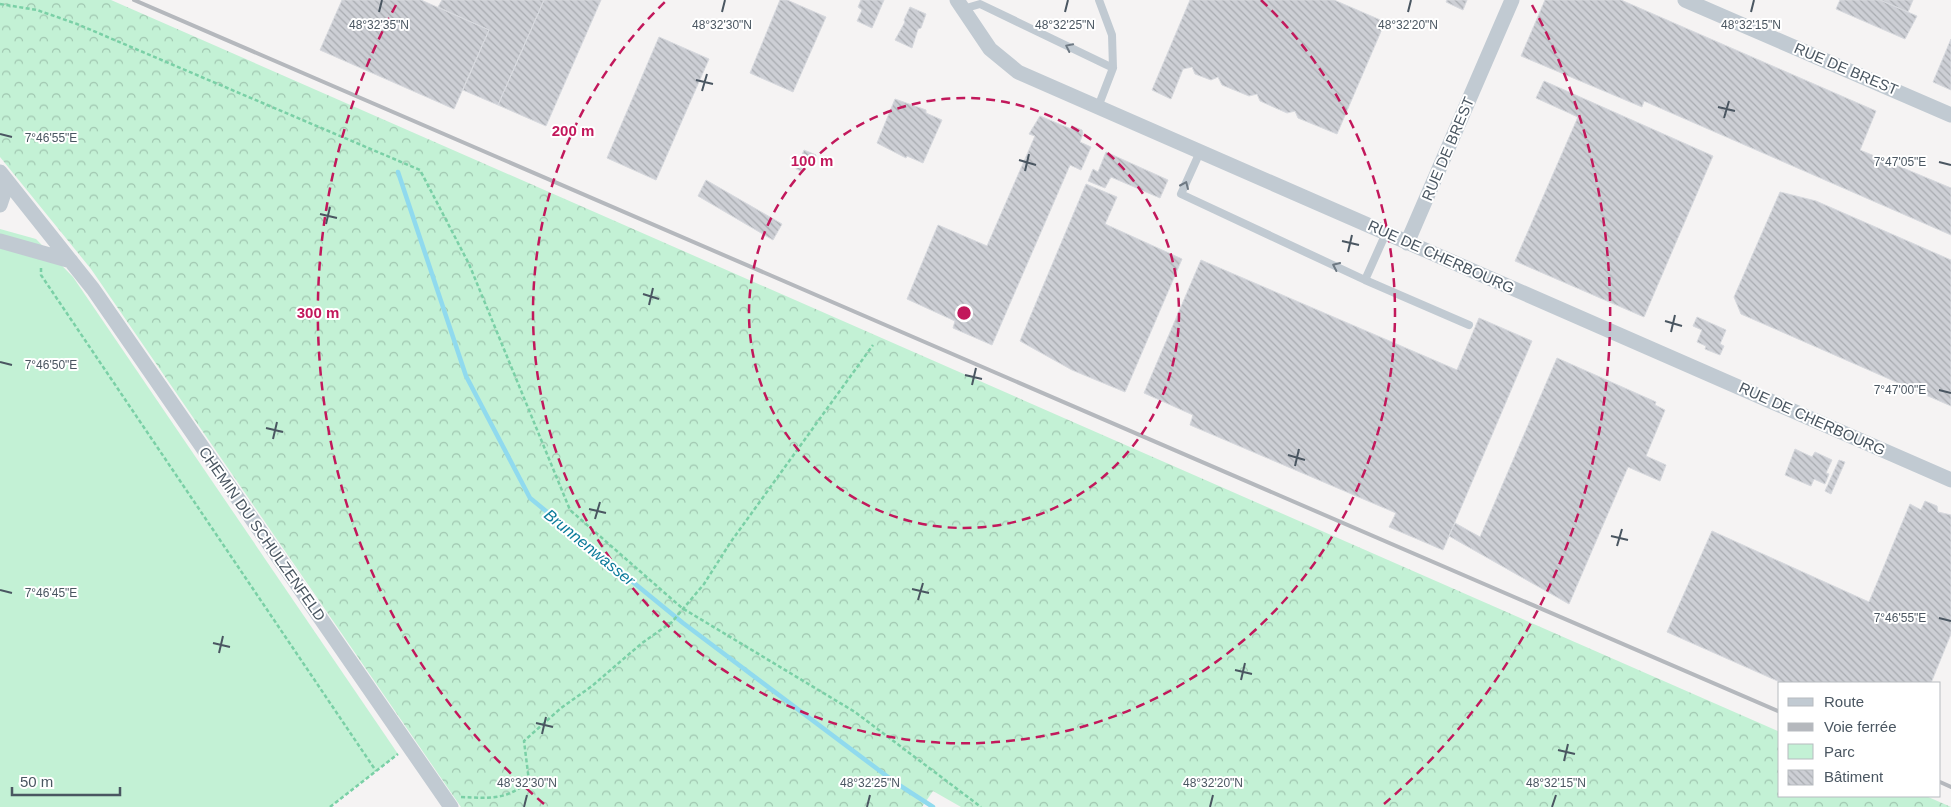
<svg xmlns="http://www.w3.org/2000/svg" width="1951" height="807" font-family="Helvetica,sans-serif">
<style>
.green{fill:#c3f1d5}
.forest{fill:url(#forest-crowns)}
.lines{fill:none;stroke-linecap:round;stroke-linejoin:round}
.stream{stroke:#90daee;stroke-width:4.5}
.building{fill:url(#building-back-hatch);stroke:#d7d9de}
.path{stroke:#7ad0a6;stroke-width:2.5;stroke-dasharray:4 2.5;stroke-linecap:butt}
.service{stroke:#c1cad2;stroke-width:8}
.minor{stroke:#c1cad2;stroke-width:15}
.rail{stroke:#b5b8bd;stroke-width:4}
.oneway{stroke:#6e7983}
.ticks{fill:none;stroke:#4a5661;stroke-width:2}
.ring{fill:none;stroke:#c2185b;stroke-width:2.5;stroke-dasharray:9 6}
.labels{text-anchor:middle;stroke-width:4;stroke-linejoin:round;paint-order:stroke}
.street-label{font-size:15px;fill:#4a5661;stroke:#fff}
.water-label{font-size:16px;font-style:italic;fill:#0c7c9b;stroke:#fff}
.ticks-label{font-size:12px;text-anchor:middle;fill:#4a5661;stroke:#fff;stroke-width:4;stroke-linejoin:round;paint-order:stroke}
.centre{fill:#c2185b;stroke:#fff;stroke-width:2.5}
.ring-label{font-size:15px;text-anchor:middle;font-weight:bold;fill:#c2185b;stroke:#fff;stroke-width:4;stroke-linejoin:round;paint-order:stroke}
</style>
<defs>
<pattern id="forest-crowns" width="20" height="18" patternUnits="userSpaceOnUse" patternTransform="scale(1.25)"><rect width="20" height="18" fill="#c3f1d5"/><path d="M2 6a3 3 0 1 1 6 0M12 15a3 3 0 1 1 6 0" fill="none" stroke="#a0c6b0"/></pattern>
<pattern id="building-back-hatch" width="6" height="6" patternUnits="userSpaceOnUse" patternTransform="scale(1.25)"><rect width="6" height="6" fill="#cdcfd5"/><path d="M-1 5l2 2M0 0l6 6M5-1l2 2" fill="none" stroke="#a8abb0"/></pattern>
</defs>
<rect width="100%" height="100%" fill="#f5f3f3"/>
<path class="green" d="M0,229L36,239L73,277L398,754L330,807H0Z"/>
<path class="forest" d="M0,0H111L1780,732V796H1926L1951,807H961L933,791L922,807H461L91,269L0,157Z"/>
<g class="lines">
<path class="stream" d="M398,172L466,376L530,498L683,623L896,783L933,807"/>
</g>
<path class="building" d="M342,0H421L489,30L454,109L320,50Z
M442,0H544L498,105L463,90L489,30L438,7Z
M544,0H601L546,126L498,105Z
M780,0H787L826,17L793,92L750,73Z
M861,0H884L872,28L857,21L862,10L858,7Z
M1190,0H1334L1385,22L1337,134L1298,118L1295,111L1287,113L1260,101L1257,94L1249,96L1222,85L1218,77L1211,80L1195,74L1192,67L1183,69L1171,99L1152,90Z
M1447,0H1467L1463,10L1446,2Z
M1545,0H1621L1876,111L1860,150L1951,188V235L1644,101L1642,107L1521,56Z
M1840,0H1880L1917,16L1905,39L1836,9Z
M1880,0H1913L1908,12Z
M910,7L926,14L921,28L918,29L912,48L895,40L905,22L904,20Z
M659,37L709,59L656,180L607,158Z
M1951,39V90L1933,82Z
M1544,81L1713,156L1644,317L1515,261L1578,117L1536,98Z
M895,99L926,110V113L942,120L923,163L907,156L906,158L877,143Z
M1040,116L1071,129L1072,126L1082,130L1083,133L1080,142L1091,147L1081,170L1070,165L992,345L953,328L955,321L907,299L938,225L987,246L1035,136L1029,134Z
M804,150L816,155L814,162L807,159L801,171L796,169Z
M1106,152L1168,180L1160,198L1111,177L1105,188L1088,181L1093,169L1098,172Z
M706,180L782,224L773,240L698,196Z
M1086,184L1117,197L1105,224L1182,259L1125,392L1072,370L1020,341Z
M1780,192L1816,201L1951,260V406L1741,314L1734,297Z
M1201,260L1457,370L1479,318L1532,341L1443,550L1389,527L1396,513L1190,425L1193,415L1144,393Z
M1697,317L1726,330L1720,344L1724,346L1720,355L1705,349L1706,346L1697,342L1702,330L1693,326Z
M1557,358L1656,402L1655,405L1665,410L1646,456L1666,465L1660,481L1628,467L1569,604L1449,536L1455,523L1480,537Z
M1795,449L1812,457L1815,452L1832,460L1826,473L1829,474L1825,484L1814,479L1811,486L1785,475Z
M1839,460L1845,462L1831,494L1825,491Z
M1925,501L1937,506L1938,512L1951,515V634L1931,683H1782L1667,632L1712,531L1869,602L1910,504L1921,510Z"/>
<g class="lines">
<path class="path" d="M0,4L37,10L77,24L420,170L469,264L570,510L682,608L855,712L981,807
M41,268V275L376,771
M461,797C490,798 505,801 529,781L524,741L561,708L592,686L642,643L672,622L704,584L730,543L873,345
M330,807L398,754"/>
<path class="service" d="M963,9L980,4L1113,68
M1098,107L1113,68L1112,35L1099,0
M1200,152L1181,194L1365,280L1386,233
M1365,280L1469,325"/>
<path class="minor" d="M957,0L990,49L1018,72L1951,480
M1685,0L1951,115
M0,172L93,289L451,807
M0,205L4,193V178
M0,241L71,261
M1407,243L1512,0"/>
<path class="rail" d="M134,0L1780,712
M1940,782L1951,787"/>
</g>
<defs><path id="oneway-chevron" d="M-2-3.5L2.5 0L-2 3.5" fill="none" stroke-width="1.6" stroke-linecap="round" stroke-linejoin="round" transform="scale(1.25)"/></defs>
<g class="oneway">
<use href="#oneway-chevron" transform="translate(1069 47) rotate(-154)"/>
<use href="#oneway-chevron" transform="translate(1185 185) rotate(-66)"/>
<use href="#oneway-chevron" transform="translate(1336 266) rotate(-155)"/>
</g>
<path class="ticks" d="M379,12L382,0M722,12L725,0M1065,12L1068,0M1408,12L1411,0M1751,12L1754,0M696,80L713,84M702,91L707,74M1718,107L1735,111M1724,118L1729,101M0,134L12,137M1019,160L1036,165M1939,162L1951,165M1025,171L1029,154M320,214L337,218M326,224L330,207M1342,241L1359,245M1348,252L1352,235M643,294L659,299M649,305L653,288M1665,321L1682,326M1671,332L1675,315M0,362L12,365M965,375L982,379M972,385L976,368M1939,390L1951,393M266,428L283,432M273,439L277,422M1288,455L1305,460M1295,466L1299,449M589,509L606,513M595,519L600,502M1611,536L1628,540M1617,546L1622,529M912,589L929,593M0,590L12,593M918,600L923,583M1939,618L1951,621M213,643L230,647M219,653L223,636M1235,670L1252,674M1241,680L1245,663M536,723L553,727M542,734L546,717M1558,750L1575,754M1564,761L1568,744M524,807L527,795M867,807L870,795M1210,807L1213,795M1552,807L1556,795"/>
<g class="ring">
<circle cx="964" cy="313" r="215"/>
<path d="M1261 0A431 431 0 1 1 667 0"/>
<path d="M544 804A646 646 0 0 1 396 5M1532 5A646 646 0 0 1 1384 804"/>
</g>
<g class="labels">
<g class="street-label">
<text transform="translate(1846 69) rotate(23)" y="5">RUE DE BREST</text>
<text transform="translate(1448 149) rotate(-67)" y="5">RUE DE BREST</text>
<text transform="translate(1441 257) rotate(24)" y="5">RUE DE CHERBOURG</text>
<text transform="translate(1812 419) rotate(24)" y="5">RUE DE CHERBOURG</text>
<text transform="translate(262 534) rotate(55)" y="5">CHEMIN DU SCHULZENFELD</text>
</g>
<g class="water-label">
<text transform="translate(590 547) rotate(39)" y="6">Brunnenwasser</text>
</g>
</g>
<g class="ticks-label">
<text x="379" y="29">48°32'35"N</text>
<text x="722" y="29">48°32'30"N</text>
<text x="1065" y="29">48°32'25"N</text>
<text x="1408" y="29">48°32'20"N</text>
<text x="1751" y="29">48°32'15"N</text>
<text x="51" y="142">7°46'55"E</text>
<text x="1900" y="166">7°47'05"E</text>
<text x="51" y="369">7°46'50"E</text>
<text x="1900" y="394">7°47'00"E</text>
<text x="51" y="597">7°46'45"E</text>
<text x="1900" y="622">7°46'55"E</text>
<text x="527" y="787">48°32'30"N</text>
<text x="870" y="787">48°32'25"N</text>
<text x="1213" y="787">48°32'20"N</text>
<text x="1556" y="787">48°32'15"N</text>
</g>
<circle cx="964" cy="313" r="8" class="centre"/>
<g class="ring-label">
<text x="573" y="136">200 m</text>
<text x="812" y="166">100 m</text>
<text x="318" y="318">300 m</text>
</g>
<rect x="1778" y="682" width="162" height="115" fill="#ffffff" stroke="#b7bbc0"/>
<rect x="1788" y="698" width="25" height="8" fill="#c1cad2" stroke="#b7bbc0"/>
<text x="1824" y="707" font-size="15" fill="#4a5661">Route</text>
<rect x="1788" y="723" width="25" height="8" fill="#b5b8bd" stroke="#b7bbc0"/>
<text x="1824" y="732" font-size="15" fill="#4a5661">Voie ferrée</text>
<rect x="1788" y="744" width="25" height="15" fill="#c3f1d5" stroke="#b7bbc0"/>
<text x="1824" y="757" font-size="15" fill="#4a5661">Parc</text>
<rect x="1788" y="770" width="25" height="15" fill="url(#building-back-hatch)" stroke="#b7bbc0"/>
<text x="1824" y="782" font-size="15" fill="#4a5661">Bâtiment</text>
<path d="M12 787v8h108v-8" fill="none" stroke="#4a5661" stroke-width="2.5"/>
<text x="20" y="787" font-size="15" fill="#4a5661" stroke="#ffffff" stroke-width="4" paint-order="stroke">50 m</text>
</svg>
